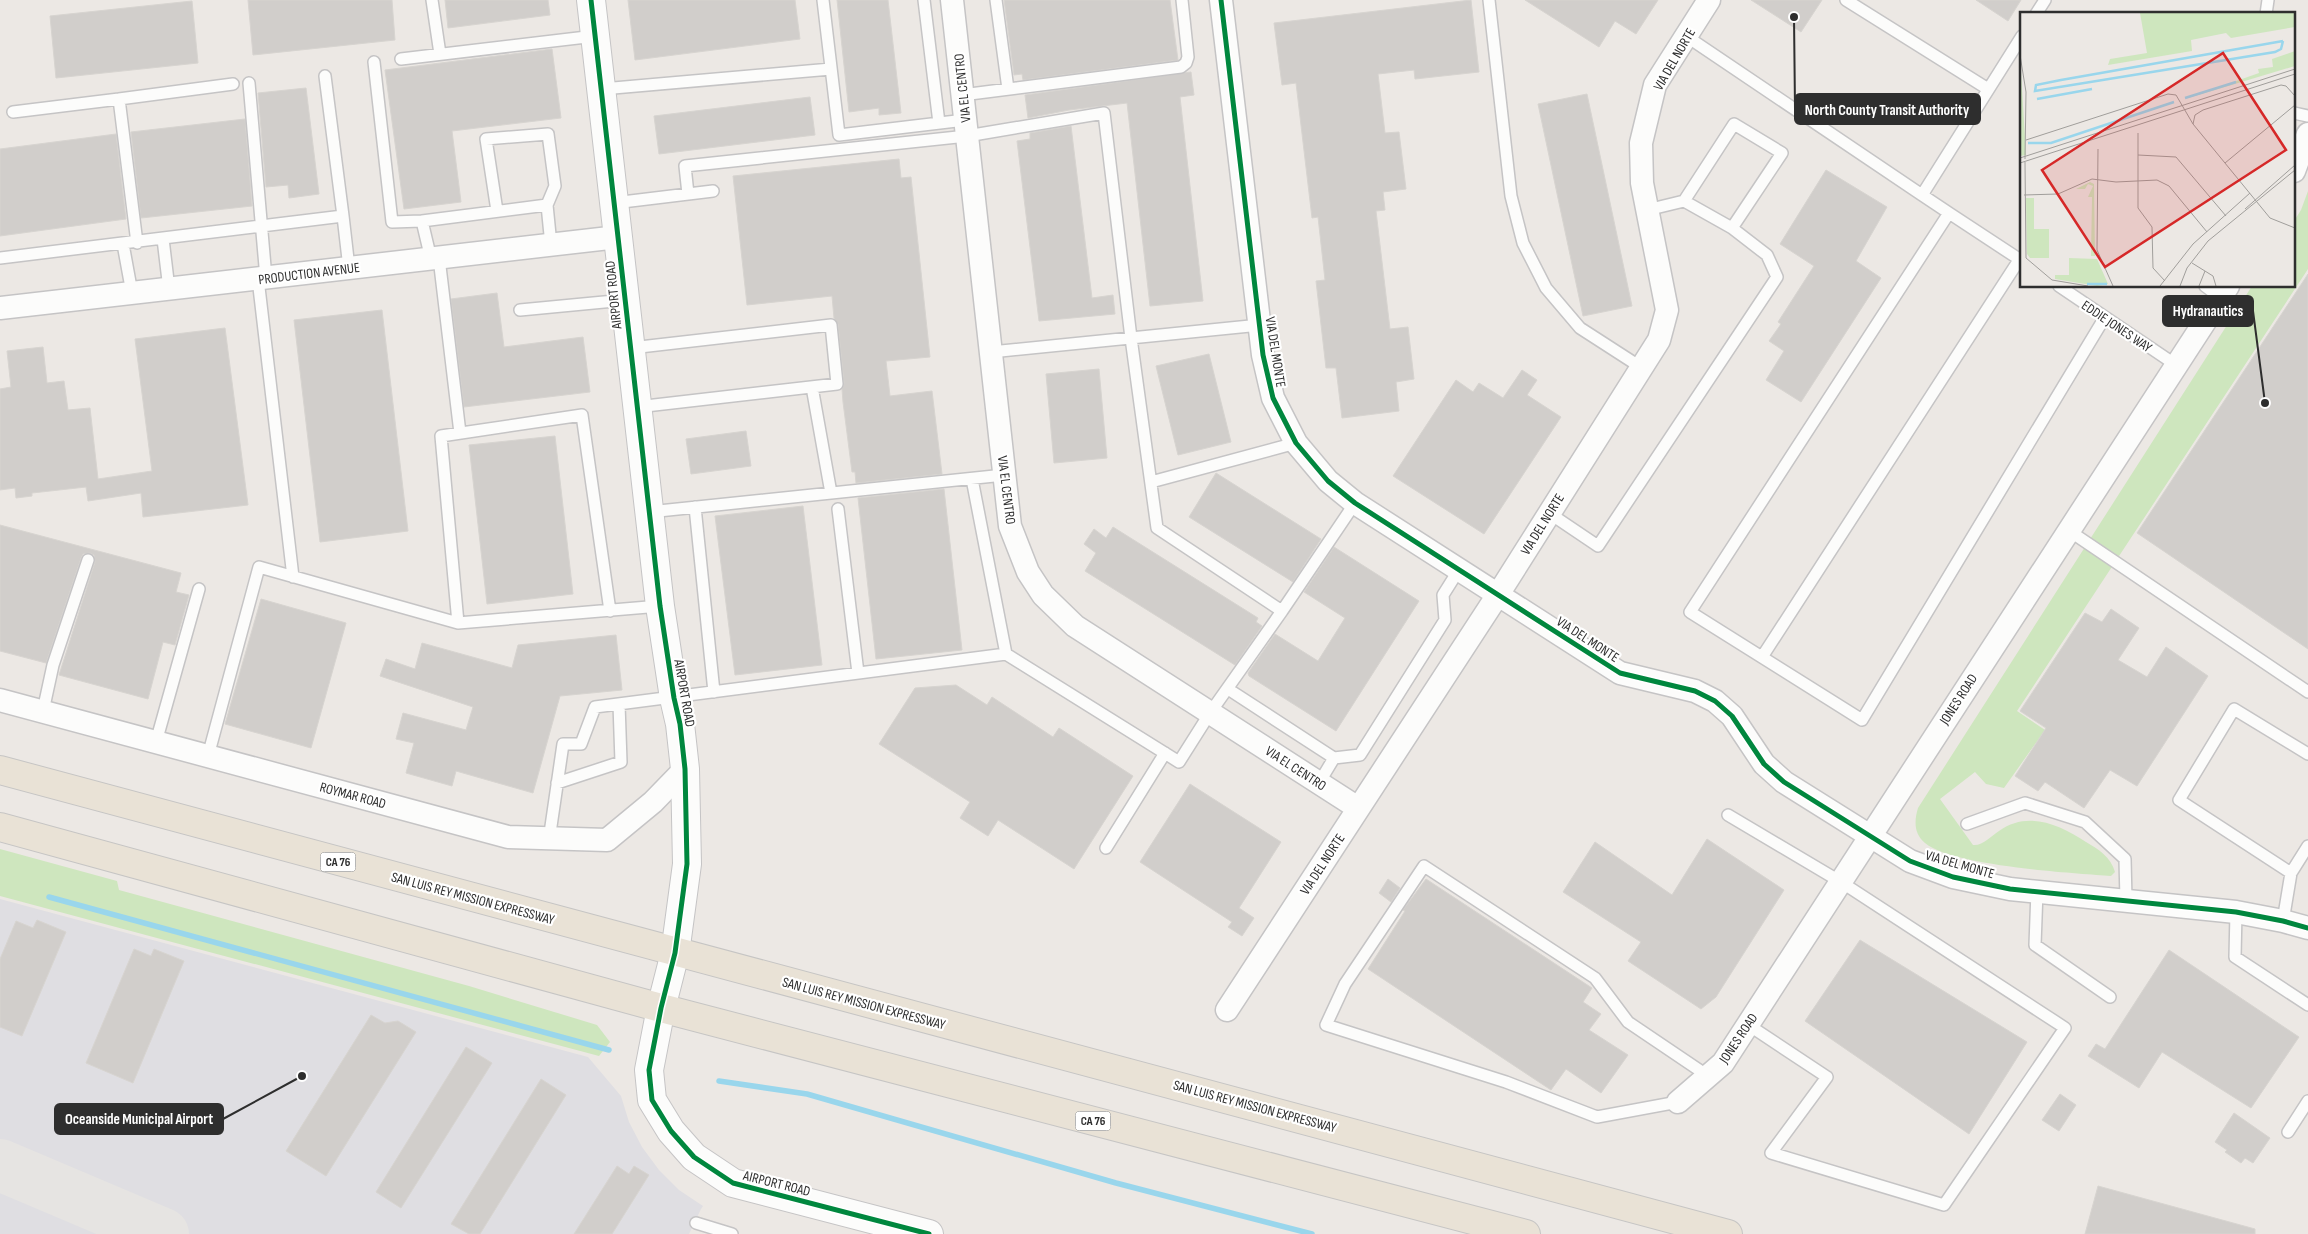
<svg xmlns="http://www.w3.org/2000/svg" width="2308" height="1234" font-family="'Sofia Sans Condensed',sans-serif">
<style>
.airport{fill:#dfdee2}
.green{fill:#cee6be}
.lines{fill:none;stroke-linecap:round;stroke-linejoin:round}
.stream{stroke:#99d6ec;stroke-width:5.5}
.taxiway{stroke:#e6e4e2;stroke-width:52}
.building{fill:#d1cecb;stroke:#d7d4d0}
.service-casing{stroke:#c5c4c5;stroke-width:14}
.minor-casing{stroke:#c5c4c5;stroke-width:25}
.tertiary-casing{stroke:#c5c4c5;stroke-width:30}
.trunk-casing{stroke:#c6c5c4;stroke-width:30}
.service{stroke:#fcfcfb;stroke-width:11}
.minor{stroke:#fcfcfb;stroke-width:22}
.tertiary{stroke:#fcfcfb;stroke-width:28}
.trunk{stroke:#e9e2d6;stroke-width:28}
.cycleway-casing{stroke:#fff;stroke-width:8}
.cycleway{stroke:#00873e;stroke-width:5}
.labels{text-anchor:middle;stroke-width:4.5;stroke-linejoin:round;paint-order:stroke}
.shield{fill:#fff;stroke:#6d6d6d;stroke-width:1}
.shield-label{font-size:12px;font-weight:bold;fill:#2e2e2e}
.street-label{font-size:14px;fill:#2e2e2e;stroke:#fff}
.inset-river{fill:none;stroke:#99d6ec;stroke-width:2.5}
.inset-road{fill:none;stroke:#a09e9b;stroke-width:1}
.view{fill:#d62828;fill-opacity:0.15;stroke:#d62828;stroke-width:2.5}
.inset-edge{fill:none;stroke:#2e2e2e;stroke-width:2.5}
.leader{fill:none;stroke:#2e2e2e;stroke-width:2}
.callout-dot{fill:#2e2e2e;stroke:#fff;stroke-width:2}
.callout{fill:#2e2e2e;stroke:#2e2e2e;stroke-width:2}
.callout-label{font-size:15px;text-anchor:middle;font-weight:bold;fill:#fff}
</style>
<rect width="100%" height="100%" fill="#ece8e4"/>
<path class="airport" d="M0,899L588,1057L621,1096L629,1122L642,1147L659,1170L679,1190L703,1206L701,1209L689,1234H0Z"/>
<path class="green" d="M2308,191V269L2017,711L2045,730L2004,788L1986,784L1975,772L1940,799L1973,845C1983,846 1991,836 1999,831C2028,810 2060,825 2086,842C2098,849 2111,857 2115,872L2111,876C2072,873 1952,866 1925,843C1914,834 1914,821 1918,808L2252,286H2294V221L2301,210Z
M0,849L117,881L119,890L469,986L597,1025L610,1042L599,1056L0,896Z"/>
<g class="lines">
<path class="stream" d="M49,897L609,1050
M719,1081L807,1094L1116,1183L1312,1234"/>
<path class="taxiway" d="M0,1165L163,1234"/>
</g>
<path class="building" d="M248,0H392L395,40L253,55Z
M445,0H548L550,15L448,28Z
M628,0H795L800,39L635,60Z
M837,0H888L901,113L879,115V108L849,112Z
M1004,0H1170L1178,60L1023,80L1022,74L1014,75Z
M1471,0L1479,72L1415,79L1414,70L1378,74L1385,133L1399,132L1406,189L1383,192L1385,210L1376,211L1390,329L1408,327L1414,379L1396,382L1399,411L1342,418L1336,368H1326L1316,281L1325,280L1318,217L1312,218L1296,83L1282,85L1274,23Z
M1525,0H1658L1636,34L1615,21L1599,47Z
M1751,0H1822L1801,32Z
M1976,0H2021L2008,21Z
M192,1L198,63L56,78L50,16Z
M552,49L561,118L452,131L461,202L404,209L385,70Z
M1191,72L1194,95L1180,97L1203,301L1150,306L1127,103L1069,110L1028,118L1025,95Z
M306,88L319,194L289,198L288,185L266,187L258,93Z
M1587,94L1632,306L1583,316L1538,104Z
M810,97L815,135L659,154L654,116Z
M245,119L252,206L141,218L131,132Z
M1071,126L1092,298L1113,295L1115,314L1039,321L1017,141L1030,139V133Z
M116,134L126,219L0,236V149Z
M899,159L901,178L911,177L930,357L886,361L890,396L932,391L942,474L856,483L855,472H852L843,402L842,389L844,383L838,324L834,318L832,296L747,305L733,176Z
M1826,170L1887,207L1856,261L1881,278L1801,402L1766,380L1784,351L1769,341L1781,324L1778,322L1814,266L1780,244Z
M2308,274V649L2137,533Z
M497,293L504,347L583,337L590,392L464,407L451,299Z
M382,310L408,531L320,542L294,320Z
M225,328L248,505L143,517L141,493L88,501L86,487L32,493V496L16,498L15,488L0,490V389L11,387L7,351L43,347L47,383L64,381L68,410L90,408L98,479L152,471L135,339Z
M1209,354L1231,442L1178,455L1156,366Z
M1099,369L1107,458L1054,463L1046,374Z
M1522,370L1537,380L1527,395L1561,417L1484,534L1393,476L1456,380L1473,392L1479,383L1503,398Z
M746,431L751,466L691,474L686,439Z
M555,436L573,594L487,604L469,445Z
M1216,473L1321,539L1293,582L1189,517Z
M944,489L962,650L876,659L858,498Z
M803,506L822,665L735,675L715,516Z
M0,525L181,573L176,592L189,595L175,645L163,642L148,699L59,675L95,562L94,555L90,553L83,554L81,558L46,663L0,651Z
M1113,527L1258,618L1256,622L1262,626L1235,665L1085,571L1096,553L1084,544L1094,529L1106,538Z
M1334,547L1419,601L1336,731L1249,676L1248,673L1275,634L1318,661L1345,618L1304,592Z
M261,599L346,623L311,748L225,724Z
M2111,609L2139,628L2118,660L2147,677L2166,647L2208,676L2137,786L2110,770L2084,808L2045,782L2038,791L2015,776L2046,728L2020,711L2085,613L2102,622Z
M616,635L622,690L560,696L533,793L456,771L452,786L406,773L414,743L396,739L403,713L466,730L473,707L380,676L386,659L415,669L422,643L512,668L518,645Z
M956,685L987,705L992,697L1053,737L1059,728L1133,776L1074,869L998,820L988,836L960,818L970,802L879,744L915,688Z
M1190,784L1281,842L1239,908L1254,918L1242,936L1228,927L1232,922L1140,862Z
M1707,839L1784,890L1716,997L1701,1009L1628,961L1641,942L1563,892L1595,842L1672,895Z
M1388,879L1400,888L1391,902L1379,893Z
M1426,879L1592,988L1583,1002L1601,1014L1589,1030L1628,1055L1601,1093L1566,1069L1551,1090L1368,969L1405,911L1403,910Z
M37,920L66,932L22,1036L0,1027V959L16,921L33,928Z
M1860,940L2027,1042L1969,1134L1805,1021Z
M134,949L151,956L154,949L184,961L133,1083L86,1063Z
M2169,950L2299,1037L2251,1108L2162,1052L2139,1088L2088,1056L2096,1044L2105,1049Z
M371,1015L385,1023L398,1021L416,1032L326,1176L286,1151Z
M466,1047L492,1063L401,1208L376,1192Z
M541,1079L566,1095L480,1234H469L451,1224Z
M2060,1094L2076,1105L2059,1131L2042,1120Z
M2234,1113L2270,1138L2253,1163L2245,1158L2241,1163L2225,1152L2227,1150L2215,1142Z
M617,1166L629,1174L634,1166L649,1175L612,1234H574Z
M2098,1186L2255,1229V1234H2085Z"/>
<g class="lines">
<defs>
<path id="service" d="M432,0L440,54
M823,0L839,135L965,120
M924,0L939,123
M996,0L1008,89
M1489,0L1511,196L1523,243L1546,288L1580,328L1642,368
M1846,0L1988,89
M2036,14L2045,0
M2266,14L2268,0
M1686,36L1922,195L2022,36
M401,59L595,36
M374,62L392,222L422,221L431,259
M325,76L343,216
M249,83L266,278
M602,89L831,69
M962,95L1181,67L1186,63L1188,57L1182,0
M119,99L233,84
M13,112L119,99L137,243
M2294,113L2308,116
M688,194L685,166L967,136L1104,113L1131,338L1157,528L1282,611L1355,503
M1922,195L1949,213L1690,612L1862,720L2105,317
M1684,201L1734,124L1782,153L1732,228
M614,203L713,191
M547,205L551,245
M1949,213L2022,261
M422,221L547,205L555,186L548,134L486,139L497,211
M163,239L169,289
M123,244L132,293
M0,258L343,216L349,268
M439,258L460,433
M258,279L293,577
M2059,286L2176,365
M2205,286L2221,298
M520,310L625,300
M631,348L831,325L837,384L637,407
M991,352L1260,325
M812,387L831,493
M1151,482L1296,443
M695,507L714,692
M838,509L858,673
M649,512L1004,475
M1549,513L1598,546L1777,277L1767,255L1732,228L1684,201L1647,210
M2068,530L2308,692
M458,623L441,436L582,415L610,611
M1006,654L1179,762L1210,713L1282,611
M1762,657L2019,260
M1228,689L1334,758
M43,711L53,665L88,560
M156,742L199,589
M208,756L259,567L458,623L660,606
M557,783L621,762L619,704
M1319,783L1334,758L1360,755L1445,620L1443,595L1460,568
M1728,815L1841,882L2065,1028L1944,1205L1771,1153L1827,1077L1747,1024
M1967,824L2025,803L2085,822L2125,859L2126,900
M549,840L563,744H581L595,707L1006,654L972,479
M1106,848L1165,753
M2291,873L2179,800L2234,709L2308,754
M2037,891L2035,945L2110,997
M2236,912L2235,957L2308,1005
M2283,921L2291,873L2308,846
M1678,1102L1597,1117L1506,1082L1326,1025L1345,984L1424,866L1595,978L1628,1022L1708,1076
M2288,1132L2308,1101
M696,1223L732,1234"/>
<path id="minor" d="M952,0L1010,526L1028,572L1043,595L1075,626L1358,808
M1221,0L1263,355L1273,398L1296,443L1328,481L1355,503L1620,673L1695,691L1715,701L1732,716L1764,764L1784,782L1910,861L1953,877L2010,889L2236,912L2283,921L2308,928
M2294,171L2308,134
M0,308L618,237
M0,700L508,837L607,840L653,802L685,769
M1227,1010L1499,593L1659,340L1667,310L1642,183L1641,143L1655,85L1709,0
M1678,1102L1723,1063L2228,286"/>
<path id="tertiary" d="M591,0L660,606L674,698L680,724L685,769L687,864L675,953L661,1008L649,1070L652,1100L671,1131L694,1157L733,1183L929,1234"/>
<path id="trunk" d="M0,770L1728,1234
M0,827L661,1008L1526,1234"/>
</defs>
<use href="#service" class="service-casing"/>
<use href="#minor" class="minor-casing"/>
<use href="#tertiary" class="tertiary-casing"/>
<use href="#trunk" class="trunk-casing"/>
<use href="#service" class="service"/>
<use href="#minor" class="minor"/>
<use href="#tertiary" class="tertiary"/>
<use href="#trunk" class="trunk"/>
<defs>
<path id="cycleway" d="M591,0L660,606L674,698L680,724L685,769L687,864L675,953L661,1008L649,1070L652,1100L671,1131L694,1157L733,1183L929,1234
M1221,0L1263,355L1273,398L1296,443L1328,481L1355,503L1620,673L1695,691L1715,701L1732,716L1764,764L1784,782L1910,861L1953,877L2010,889L2236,912L2283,921L2308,928"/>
</defs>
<use href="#cycleway" class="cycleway-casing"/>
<use href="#cycleway" class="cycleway"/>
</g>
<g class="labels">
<g class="shield">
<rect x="320.5" y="852.5" width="35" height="19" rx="4"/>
<rect x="1075.5" y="1111.5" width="35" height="19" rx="4"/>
</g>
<g class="shield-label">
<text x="338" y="866">CA 76</text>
<text x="1093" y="1125">CA 76</text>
</g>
<g class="street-label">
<text transform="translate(1674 59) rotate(-60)" y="5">VIA DEL NORTE</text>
<text transform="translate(962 88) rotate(-96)" y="5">VIA EL CENTRO</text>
<text transform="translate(309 273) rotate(-7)" y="5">PRODUCTION AVENUE</text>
<text transform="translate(613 295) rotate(-96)" y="5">AIRPORT ROAD</text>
<text transform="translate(2117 326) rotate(34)" y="5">EDDIE JONES WAY</text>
<text transform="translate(1276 352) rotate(81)" y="5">VIA DEL MONTE</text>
<text transform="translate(1007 490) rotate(83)" y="5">VIA EL CENTRO</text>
<text transform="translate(1542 524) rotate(-58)" y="5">VIA DEL NORTE</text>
<text transform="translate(1588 639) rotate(33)" y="5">VIA DEL MONTE</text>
<text transform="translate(685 693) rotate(80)" y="5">AIRPORT ROAD</text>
<text transform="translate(1958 699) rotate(-57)" y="5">JONES ROAD</text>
<text transform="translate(1296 768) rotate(33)" y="5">VIA EL CENTRO</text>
<text transform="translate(353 795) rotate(15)" y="5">ROYMAR ROAD</text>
<text transform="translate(1322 864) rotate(-57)" y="5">VIA DEL NORTE</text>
<text transform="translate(1960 864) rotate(16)" y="5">VIA DEL MONTE</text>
<text transform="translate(473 898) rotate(15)" y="5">SAN LUIS REY MISSION EXPRESSWAY</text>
<text transform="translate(864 1003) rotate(15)" y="5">SAN LUIS REY MISSION EXPRESSWAY</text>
<text transform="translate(1738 1038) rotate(-56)" y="5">JONES ROAD</text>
<text transform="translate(1255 1106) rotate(15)" y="5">SAN LUIS REY MISSION EXPRESSWAY</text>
<text transform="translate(777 1183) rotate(14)" y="5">AIRPORT ROAD</text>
</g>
</g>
<g transform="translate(2020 12)">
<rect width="275" height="275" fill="#ece8e4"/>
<path d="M120,1H275V15L211,26L206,21L171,28L172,39L88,53L90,47L127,41ZM275,39V54L165,87L239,61L238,57L253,55L252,47ZM0,43L6,143L0,144ZM70,170L74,172L75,244H71L72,185H68L73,174L68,172L65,177H56ZM6,186H14V217H29V246H10L7,242ZM49,246L77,247L88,272L77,274L35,267V263H49Z" fill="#cee6be"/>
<path class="inset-river" d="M41,68L16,73L15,79L255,40L261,37L263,29M41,68L263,29M165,86L216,70M17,87L72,77M8,131H31L154,90M67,272H87"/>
<path class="inset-road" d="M0,43L6,80L5,147M173,112L175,103L183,98L261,73L266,74L275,84M118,121V196L132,215L133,256L145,269M6,128L148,82L156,83L173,112L250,206L275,216M78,137L77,238L93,274M118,143L156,145L206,204M0,146L275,57M5,150L6,246L32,268L68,274M0,151L275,62M205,151L275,93M4,183L38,182L72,167L96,170L137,168L149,174L187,220M225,197L275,153M172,251L193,264L196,274M140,274L173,232L230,181M160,274L167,256L188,229L275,158M179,274L185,259"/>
<path class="view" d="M203,41L266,138L85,255L22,158Z"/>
<rect width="275" height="275" class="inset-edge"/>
</g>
<path class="leader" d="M1794 17L1795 109M2265 403L2253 311M302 1076L223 1119"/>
<g class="callout-dot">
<circle cx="1794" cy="17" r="5"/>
<circle cx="2265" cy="403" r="5"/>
<circle cx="302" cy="1076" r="5"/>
</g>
<g class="callout">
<rect x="1795" y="94" width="185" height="30" rx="5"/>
<rect x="2163" y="296" width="90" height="30" rx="5"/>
<rect x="55" y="1104" width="168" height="30" rx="5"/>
</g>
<g class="callout-label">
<text x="1887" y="115">North County Transit Authority</text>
<text x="2208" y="316">Hydranautics</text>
<text x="139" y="1124">Oceanside Municipal Airport</text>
</g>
</svg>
